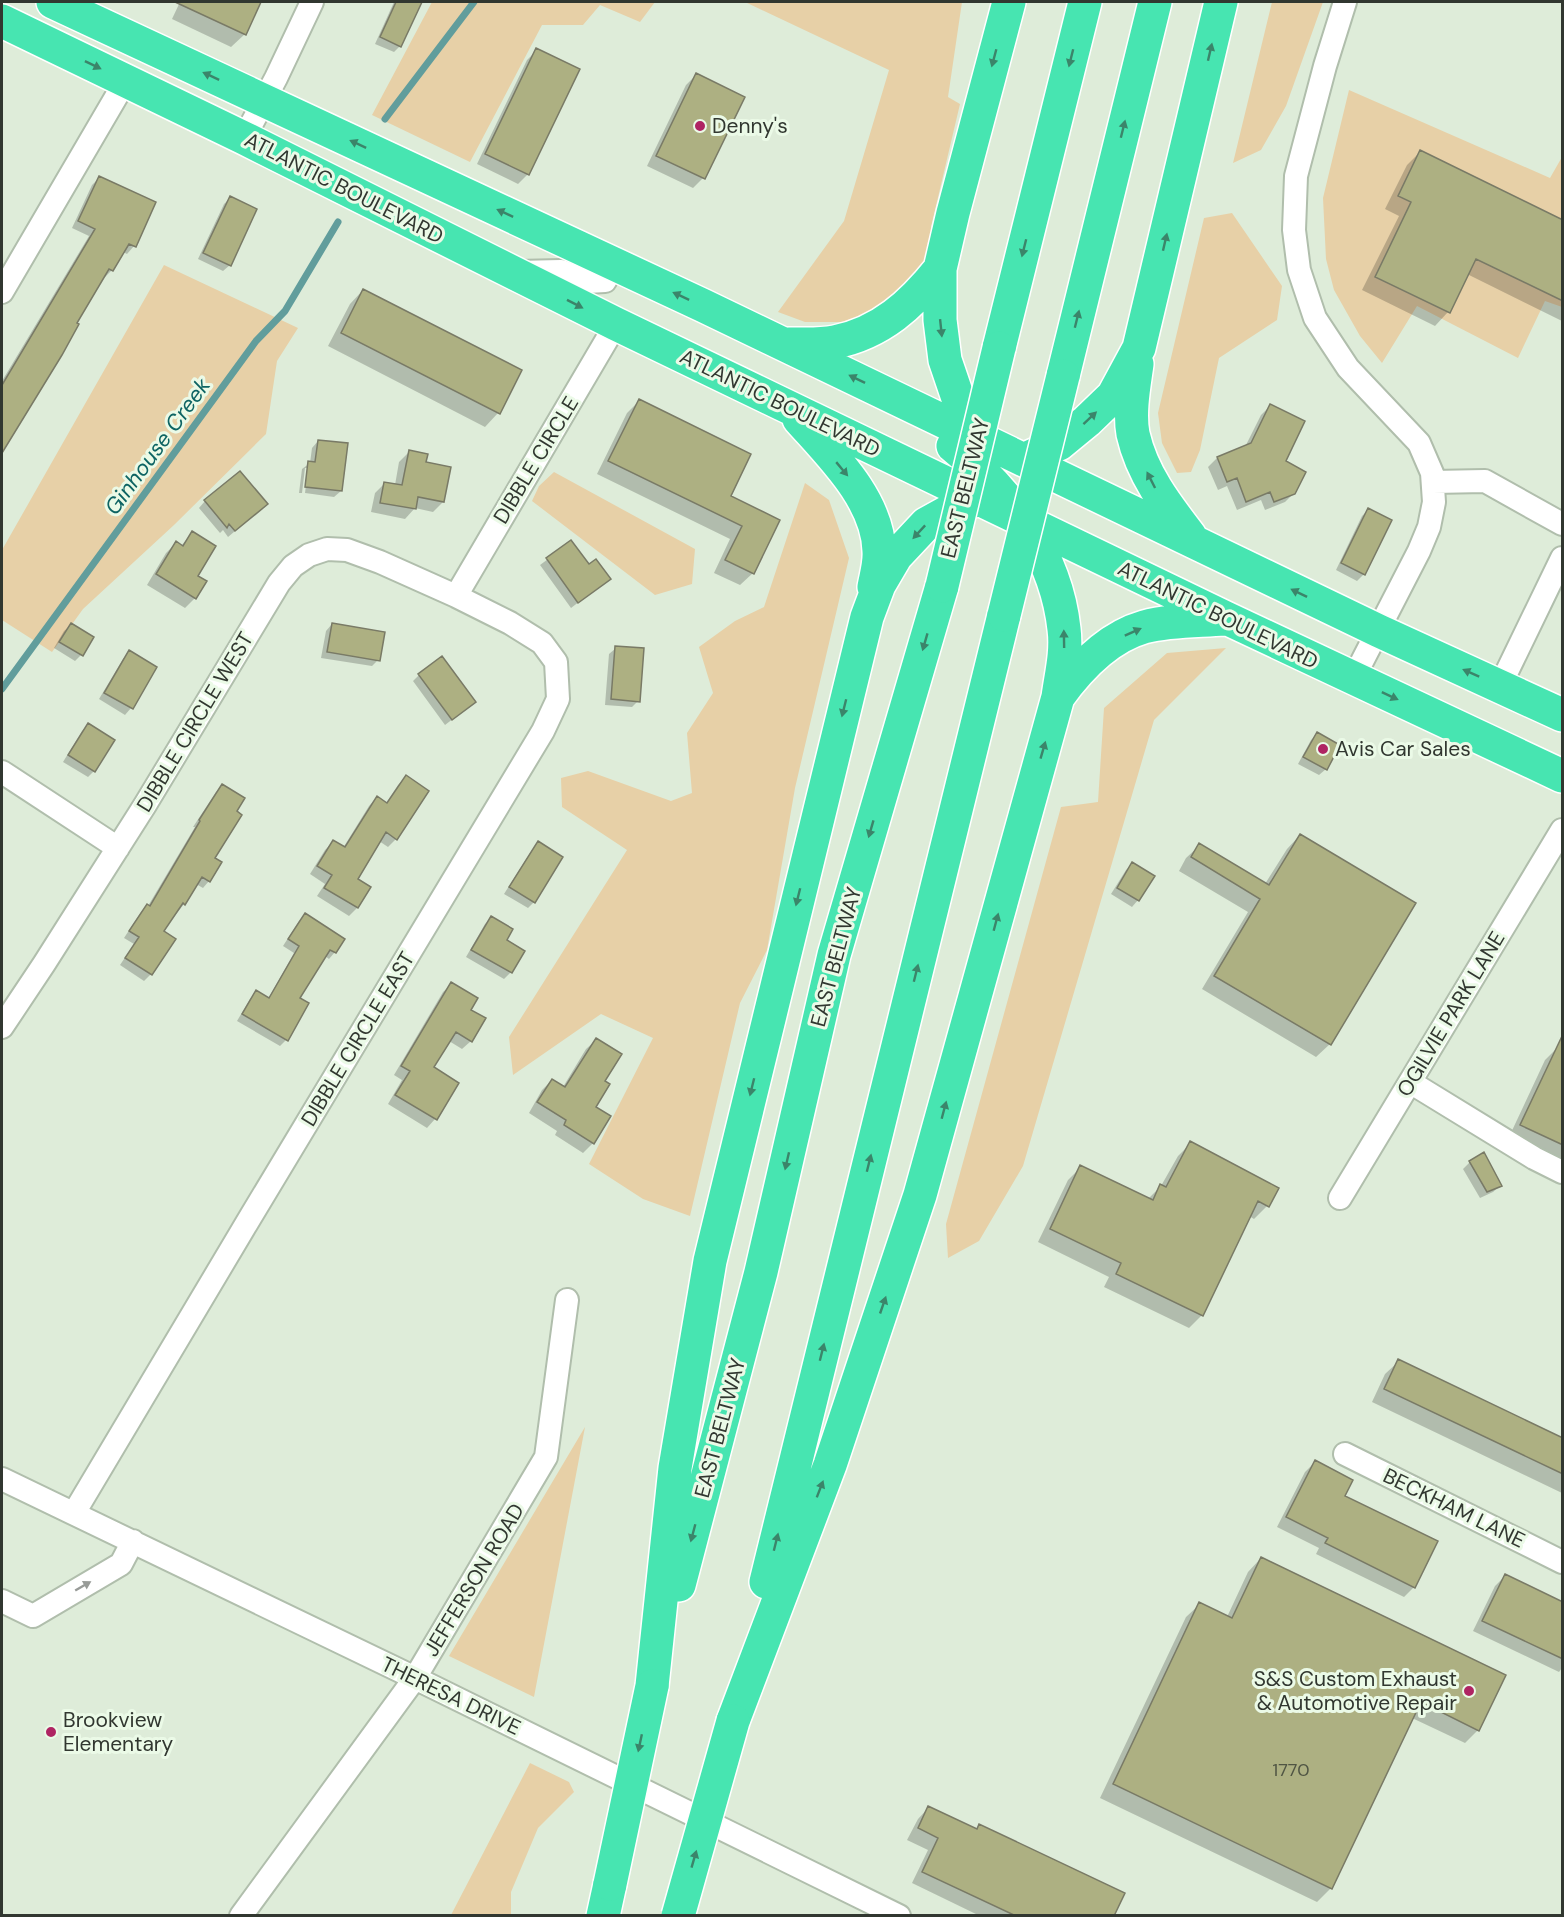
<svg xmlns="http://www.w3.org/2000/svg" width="1564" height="1917" font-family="'DM Sans',sans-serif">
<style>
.green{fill:#e7d0a7}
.shadow{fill:#0003}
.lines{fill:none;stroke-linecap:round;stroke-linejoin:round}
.stream{stroke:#619d9c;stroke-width:7}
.building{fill:#adb082;stroke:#797a66;stroke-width:1.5}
.minor-casing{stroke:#b0beac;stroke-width:26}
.highway-casing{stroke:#fff;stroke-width:36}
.minor{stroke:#fff;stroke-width:22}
.highway{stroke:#47e5b1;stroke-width:33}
.highway-bridge-casing{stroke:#fff;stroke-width:36;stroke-linecap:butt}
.highway-bridge{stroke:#47e5b1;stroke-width:33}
.oneway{fill:#3b856a}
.oneway2{fill:#989b98}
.poi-dot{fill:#af2463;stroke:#ebfae7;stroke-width:2}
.labels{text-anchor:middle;stroke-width:6;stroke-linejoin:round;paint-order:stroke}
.number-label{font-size:18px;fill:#505544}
.poi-label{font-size:21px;fill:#313730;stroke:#ebfae7;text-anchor:start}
.street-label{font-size:21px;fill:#313730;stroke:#ebfae7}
.water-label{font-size:22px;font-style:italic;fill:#0e6463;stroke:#ebfae7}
</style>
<rect width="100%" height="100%" fill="#deecd9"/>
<path class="green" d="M432,2H655L640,22L600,5L583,25H542L470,162L372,115Z
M745,2H962L948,97L960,104L931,227V248L922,270L912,285L842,330L841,322H805L778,312L844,221L889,70Z
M1272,2H1323L1286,106L1261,150L1233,163Z
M1349,90L1550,178L1562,157V307L1545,301L1518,358L1417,306L1382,363L1360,336L1334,290L1326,259L1323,198Z
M1232,213L1282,286L1277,320L1219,358L1200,450L1191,472L1177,473L1162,443L1158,413L1204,218Z
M164,265L298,328L277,361L266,434L174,525L83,609L52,652L2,620V550Z
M554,472L695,549L692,584L655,595L532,501L539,486Z
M805,483L829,500L849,558L795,788L767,950L740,1003L690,1216L643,1199L589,1164L653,1038L601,1014L513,1075L509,1037L627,850L562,807L561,778L588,771L671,801L692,793L687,733L713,693L699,647L735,621L764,607Z
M1226,648L1154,720L1023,1166L979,1241L948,1258L946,1224L1061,807L1098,802L1104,708L1167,653Z
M585,1427L534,1697L449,1656Z
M530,1763L569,1782L574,1792L538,1828L511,1892V1915H451Z"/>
<path class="shadow" d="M180,2H260L245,34L231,47L172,19Z
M394,2H420L400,46L394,52L375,44Z
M537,50L528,174L518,184L477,164L527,60Z
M696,75L743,97L703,178L693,188L647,166L686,85Z
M1420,152L1562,221V321L1467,274L1448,312L1435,326L1362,290L1399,216L1385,209L1407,165Z
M99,178L154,203L134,246L127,254L123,252L112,270L105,277L103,276L2,450V381L89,236L72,228L92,185Z
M230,198V265L223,271L198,259L224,204Z
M363,290L520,371L498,413L485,427L328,346L350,304Z
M639,401L729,497L778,521L753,573L740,585L714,573L730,539L597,474L627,413Z
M1270,406L1284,462L1294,493L1285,502L1265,510L1261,500L1237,510L1227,486L1218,490L1208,467L1217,458L1245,447L1261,415Z
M318,441L341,491L334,497L305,493L308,468H305L302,493H299L302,469L310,463L312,448Z
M409,452L425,463L443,502L433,512L415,508L405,519L371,512L375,493L385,483L395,485L399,462Z
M205,501L259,511L228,537L223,530L220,533L199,508Z
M1368,510L1364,574L1357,581L1336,570L1362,516Z
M192,533L196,576L195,598L185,608L147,585L166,553L176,543L181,546Z
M571,542L588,566L609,579L571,608L540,565Z
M332,624L378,660L372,666L321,658L326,631Z
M71,625L92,638L81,655L75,661L54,648L64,631Z
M616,648L638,701L632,707L605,705L609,654Z
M129,652L155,668L131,708L125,715L99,699L123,659Z
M419,675L475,702L445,725L413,681Z
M88,725L94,771L88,777L63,762L82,731Z
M1317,734L1326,769L1319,775L1298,764L1311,740Z
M406,777L396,839L388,847L379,841L356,879L369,888L357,908L349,916L317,896L325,884L310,874L325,850L333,842L343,848L369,806L377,797L386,803L398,785Z
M222,786L209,881L203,888L196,884L184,904L162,932L174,939L151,974L144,981L120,965L134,944L124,938L141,912L148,906L195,827H193L216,792Z
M1300,835L1414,903L1330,1044L1316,1057L1202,989L1248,912L1179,871L1186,858L1200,845L1265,884L1287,849Z
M538,843L534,902L528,908L504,894L532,850Z
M1132,864L1138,900L1132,907L1111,894L1126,870Z
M305,915L335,952L329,959L325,956L298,998L286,1040L280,1046L237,1021L250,999L256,992L268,999L294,953L283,946L299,921Z
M491,918L505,941L523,951L510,973L504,979L466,957L485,924Z
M452,984L469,1010L471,1041L462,1049L449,1041L432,1068L457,1083L435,1119L427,1128L388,1104L402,1080L394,1075L443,992Z
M596,1040L603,1081L594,1107L593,1143L583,1153L555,1135L557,1131L529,1113L542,1090L552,1080L563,1087L586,1049Z
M1557,1048H1562V1163L1509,1137L1545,1060Z
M1191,1143L1277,1188L1267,1206L1254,1219L1249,1216L1202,1315L1189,1328L1104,1287L1109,1277L1038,1242L1068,1180L1081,1167L1148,1199L1161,1186L1178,1156Z
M1470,1162L1500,1186L1493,1192L1480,1198L1463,1169Z
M1399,1361L1562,1439V1493L1372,1402L1385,1374Z
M1315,1462L1414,1587L1404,1597L1316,1554L1319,1548L1277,1527L1305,1472Z
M1261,1558L1478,1730L1465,1743L1412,1718L1331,1888L1317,1902L1100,1798L1186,1617L1200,1604L1227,1617L1248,1572Z
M1505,1576L1562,1604V1668L1559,1672L1473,1631L1495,1586Z
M929,1807L975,1830L979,1826L1118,1916H980L912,1883L928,1850L907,1840L918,1819Z"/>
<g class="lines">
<path class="stream" d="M385,119L474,2
M2,689L256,341L285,311L338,222"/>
</g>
<path class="building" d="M175,2H261L246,35Z
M396,2H422L401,47L380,37Z
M536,48L580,69L529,175L485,154Z
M696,73L745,97L705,179L656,156Z
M1420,150L1563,220V301L1476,259L1450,313L1375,277L1411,202L1398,196Z
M99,176L156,202L136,247L129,244L113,271L109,269L77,323L79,324L62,355L2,453V385L95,229L78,221Z
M230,196L257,209L231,266L203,253Z
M363,289L522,370L500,414L341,333Z
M639,399L751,454L731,496L780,520L754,574L725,560L742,526L608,461Z
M1270,404L1305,421L1286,461L1306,472L1295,494L1274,502L1270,492L1246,502L1237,478L1227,482L1217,457L1251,443Z
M318,440L348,443L342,491L305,487L308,461L315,462Z
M409,450L428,454L426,462L451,467L444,502L418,497L416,509L380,503L384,482L402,485Z
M240,471L268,504L235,531L229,524L227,528L204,500Z
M1368,508L1392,520L1365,575L1341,563Z
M192,531L216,546L198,576L207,581L196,599L156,574L176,541L183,546Z
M571,540L589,564L596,559L611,579L578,603L546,558Z
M71,623L94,637L83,656L59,642Z
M332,623L385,632L380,661L327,652Z
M615,646L644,648L640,702L611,699Z
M129,650L157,667L133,709L104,693Z
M442,656L476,702L452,720L418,674Z
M88,723L115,740L95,772L68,755Z
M1317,732L1340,745L1327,770L1303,757Z
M406,775L429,791L397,840L386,832L358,879L371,887L358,908L324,888L332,875L317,866L333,840L345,847L377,796L387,803Z
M222,784L245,798L237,811L242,815L215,858L222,862L210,882L202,877L185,905L183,903L164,931L176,939L152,975L125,958L139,937L129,931L147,904L150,906L200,821L199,820Z
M1300,834L1416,903L1331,1045L1214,976L1260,899L1191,857L1199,843L1269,885Z
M538,841L563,857L535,903L509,887Z
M1132,862L1155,876L1139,901L1117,888Z
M305,913L345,939L336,953L330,950L300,998L309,1003L288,1041L242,1014L256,990L269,998L299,946L288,939Z
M491,916L513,929L507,940L525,951L512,973L471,950Z
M451,982L478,998L471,1010L486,1018L472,1042L456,1032L434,1067L459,1083L437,1120L395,1095L410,1071L401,1066Z
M1563,1034V1145L1520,1125Z
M596,1038L622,1054L605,1081L610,1084L596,1107L611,1116L594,1144L564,1125L566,1120L537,1102L552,1079L565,1087Z
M1190,1141L1279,1188L1269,1207L1258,1201L1203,1316L1116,1274L1121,1263L1050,1229L1080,1165L1153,1200L1160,1184L1166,1187Z
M1484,1152L1502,1186L1487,1192L1469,1161Z
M1398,1359L1563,1438V1474L1384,1389Z
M1315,1460L1353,1480L1345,1496L1438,1541L1415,1588L1325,1543L1328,1538L1286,1517Z
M1261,1557L1506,1675L1479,1731L1421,1702L1332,1889L1113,1784L1199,1602L1232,1618Z
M1505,1574L1563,1602V1659L1482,1621Z
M928,1806L977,1829L979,1824L1125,1893L1114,1916H1016L922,1872L938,1838L918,1828Z"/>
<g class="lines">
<defs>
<path id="minor" d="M1345,2L1325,66L1296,176L1294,230L1299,270L1315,318L1348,368L1419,443L1432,473L1434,502L1429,527L1419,551L1353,679
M244,138L276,78L312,2
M517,272L561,271L587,282L605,281L614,264
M2,292L126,80
M1433,482L1485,481L1562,524
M456,596L616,324
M1500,686L1562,558
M2,772L118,848
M2,1027L44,964L145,805L279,583L293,566L309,555L327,549L347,550L380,562L456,596L510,623L542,643L556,662L558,699L543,731L251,1216L74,1513
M1410,1082L1534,1158L1562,1172
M1340,1198L1562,830
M1345,1454L1562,1562
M2,1479L415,1678L899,1916
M2,1601L33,1616L121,1564L133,1541
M241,1916L415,1678L546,1457L567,1300"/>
<path id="highway" d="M53,2L702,305L1379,631L1562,715
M2,21L244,138L616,324L1226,618L1562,776
M789,344C804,344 821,345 835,342C881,333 912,304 940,269
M999,348L1085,2
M1137,364C1134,386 1129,412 1133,434C1142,474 1166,505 1190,536
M1063,376L1155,2
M799,419C831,455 878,500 879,551C880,563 876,576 874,587
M982,441L962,410L945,360L940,320V269L953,213L1009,2
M1025,459L1059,444L1087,421L1113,396L1139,348L1221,2
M1058,697C1079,668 1109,637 1144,627C1170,620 1198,621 1224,619
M766,1582L1004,615
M679,1585L761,1272L834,955L942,586
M652,1686L675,1468L710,1261L867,617L879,585L896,556L926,524L964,503L983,499
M733,1721L830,1465L920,1195L1058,697C1061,675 1067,652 1064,629C1056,555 1010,492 953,446
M603,1916L610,1884"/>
</defs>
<use href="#minor" class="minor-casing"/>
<use href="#highway" class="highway-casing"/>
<use href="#minor" class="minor"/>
<use href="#highway" class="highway"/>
<defs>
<path id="highway-bridge" d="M942,586L999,348
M1004,615L1063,376
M610,1884L652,1686
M678,1916L733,1721"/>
</defs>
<use href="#highway-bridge" class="highway-bridge-casing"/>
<use href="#highway-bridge" class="highway-bridge"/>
</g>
<defs><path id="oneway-solid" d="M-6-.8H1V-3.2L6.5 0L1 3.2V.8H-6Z" transform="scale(1.5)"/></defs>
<g class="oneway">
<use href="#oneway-solid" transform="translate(1210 52) rotate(-77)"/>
<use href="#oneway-solid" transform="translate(994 58) rotate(105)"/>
<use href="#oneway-solid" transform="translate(1071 58) rotate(104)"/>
<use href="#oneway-solid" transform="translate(93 65) rotate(26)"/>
<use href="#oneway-solid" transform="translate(211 76) rotate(-155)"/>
<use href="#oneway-solid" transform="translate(1123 129) rotate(-76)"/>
<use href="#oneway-solid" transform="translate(358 144) rotate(-155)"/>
<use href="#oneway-solid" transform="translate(505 213) rotate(-155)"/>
<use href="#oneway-solid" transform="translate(1165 242) rotate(-77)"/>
<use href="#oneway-solid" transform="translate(1024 248) rotate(104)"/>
<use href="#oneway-solid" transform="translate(681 296) rotate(-155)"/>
<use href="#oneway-solid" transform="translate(575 304) rotate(27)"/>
<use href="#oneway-solid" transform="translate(1077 319) rotate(-76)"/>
<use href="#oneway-solid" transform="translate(941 328) rotate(84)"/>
<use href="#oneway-solid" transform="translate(857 379) rotate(-154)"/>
<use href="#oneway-solid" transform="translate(1090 418) rotate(-43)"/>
<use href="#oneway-solid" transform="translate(842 469) rotate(50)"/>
<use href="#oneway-solid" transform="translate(1151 480) rotate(-117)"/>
<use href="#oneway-solid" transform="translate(919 532) rotate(133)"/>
<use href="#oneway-solid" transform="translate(1299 593) rotate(-154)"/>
<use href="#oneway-solid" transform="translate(1133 632) rotate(-24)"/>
<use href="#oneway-solid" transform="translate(1064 639) rotate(-91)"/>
<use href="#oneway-solid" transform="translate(925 642) rotate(106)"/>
<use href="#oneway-solid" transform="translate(1471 673) rotate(-156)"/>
<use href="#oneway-solid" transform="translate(1390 696) rotate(25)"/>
<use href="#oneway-solid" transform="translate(844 708) rotate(104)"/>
<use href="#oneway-solid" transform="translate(1043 750) rotate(-74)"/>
<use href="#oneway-solid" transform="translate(871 829) rotate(106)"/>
<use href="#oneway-solid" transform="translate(798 897) rotate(104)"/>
<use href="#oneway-solid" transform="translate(996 922) rotate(-75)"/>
<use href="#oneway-solid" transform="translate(916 973) rotate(-76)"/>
<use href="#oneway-solid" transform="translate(752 1087) rotate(104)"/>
<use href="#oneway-solid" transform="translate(944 1110) rotate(-75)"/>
<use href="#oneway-solid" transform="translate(787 1161) rotate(103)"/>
<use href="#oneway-solid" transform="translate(869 1163) rotate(-76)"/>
<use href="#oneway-solid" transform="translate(883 1305) rotate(-71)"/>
<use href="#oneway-solid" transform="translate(822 1352) rotate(-76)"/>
<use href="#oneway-solid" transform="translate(820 1489) rotate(-69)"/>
<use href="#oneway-solid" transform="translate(693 1533) rotate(105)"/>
<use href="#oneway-solid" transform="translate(776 1542) rotate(-76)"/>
<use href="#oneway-solid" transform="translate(640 1743) rotate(102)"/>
<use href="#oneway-solid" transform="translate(694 1859) rotate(-74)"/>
</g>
<use class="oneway2" href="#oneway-solid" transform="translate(83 1586) rotate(-30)"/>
<g class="poi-dot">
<circle cx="700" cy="126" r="6"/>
<circle cx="1323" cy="749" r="6"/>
<circle cx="1469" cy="1691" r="6"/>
<circle cx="51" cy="1732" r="6"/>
</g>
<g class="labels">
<g class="number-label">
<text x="1291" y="1776">1770</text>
</g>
<g class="poi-label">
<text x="712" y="133">Denny's</text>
<text x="1335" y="756">Avis Car Sales</text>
<text x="1457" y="1686" text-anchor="end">S&amp;S Custom Exhaust<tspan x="1457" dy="24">&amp; Automotive Repair</tspan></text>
<text x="63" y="1727">Brookview<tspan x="63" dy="24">Elementary</tspan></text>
</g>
<g class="street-label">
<text transform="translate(344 188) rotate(27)" y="7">ATLANTIC BOULEVARD</text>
<text transform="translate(780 403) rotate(26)" y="7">ATLANTIC BOULEVARD</text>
<text transform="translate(536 460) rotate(-59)" y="7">DIBBLE CIRCLE</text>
<text transform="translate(965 488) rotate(-76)" y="7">EAST BELTWAY</text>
<text transform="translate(1218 615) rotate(26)" y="7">ATLANTIC BOULEVARD</text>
<text transform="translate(195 722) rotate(-59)" y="7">DIBBLE CIRCLE WEST</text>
<text transform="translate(836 957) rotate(-75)" y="7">EAST BELTWAY</text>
<text transform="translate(1451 1014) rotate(-59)" y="7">OGILVIE PARK LANE</text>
<text transform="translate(358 1039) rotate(-59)" y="7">DIBBLE CIRCLE EAST</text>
<text transform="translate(720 1428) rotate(-75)" y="7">EAST BELTWAY</text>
<text transform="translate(1454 1508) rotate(26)" y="7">BECKHAM LANE</text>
<text transform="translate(474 1580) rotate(-59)" y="7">JEFFERSON ROAD</text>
<text transform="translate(451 1696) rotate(26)" y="7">THERESA DRIVE</text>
</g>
<g class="water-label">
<text transform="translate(157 446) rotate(-54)" y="8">Ginhouse Creek</text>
</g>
</g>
<rect width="1564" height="1917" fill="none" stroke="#313730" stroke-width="6"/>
</svg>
